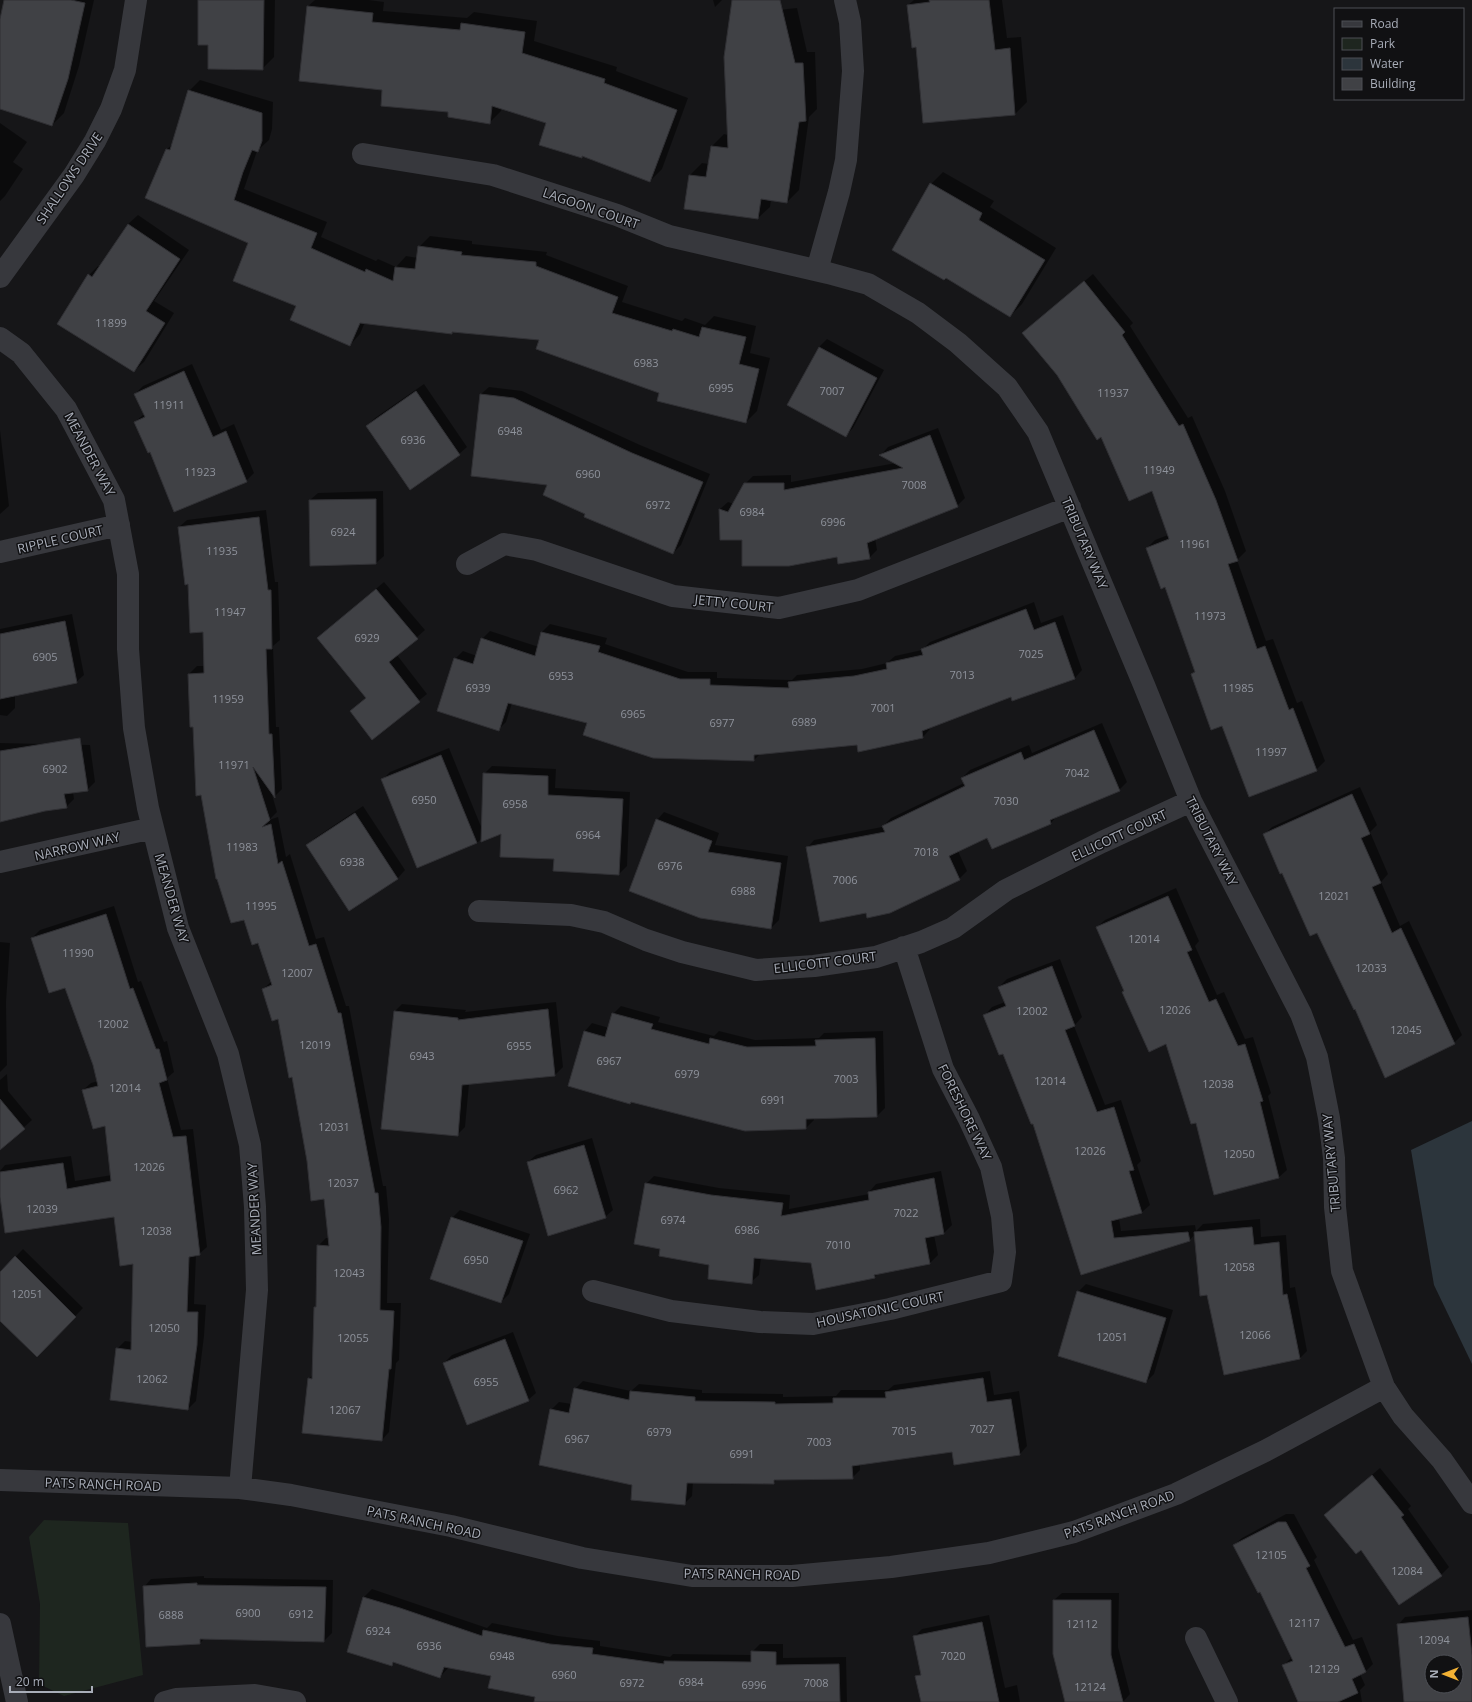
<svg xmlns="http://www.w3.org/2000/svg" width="1472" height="1702" font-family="'Open Sans',sans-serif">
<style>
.green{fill:#1e261f}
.water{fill:#2c353c}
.shadow{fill:#0007;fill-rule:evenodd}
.building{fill:#404145;stroke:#303034;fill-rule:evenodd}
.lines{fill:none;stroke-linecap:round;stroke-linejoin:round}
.street{stroke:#37383d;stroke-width:22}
.labels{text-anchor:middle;stroke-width:3;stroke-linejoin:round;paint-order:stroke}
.number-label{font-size:11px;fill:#8e929b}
.street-label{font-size:13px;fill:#a8adb8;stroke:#111113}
</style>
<rect width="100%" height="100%" fill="#161618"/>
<path class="green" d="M44,1520L128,1523L143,1675L64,1696L39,1684L40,1604L29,1537Z"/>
<path class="water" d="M1472,1121V1364L1434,1285L1411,1150Z"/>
<path class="shadow" d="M5,0H94L79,66L64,113L52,125L0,108V23Z
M201,0H275L274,57L262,69L209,44Z
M315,0H369L384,2L383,11L467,18L474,12L537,21L534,41L617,67L616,71L688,98L662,169L650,181L547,122L502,108L501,111L489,123L384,89L308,6Z
M713,0H722L715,7Z
M733,0H776L778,10L797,8L807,52H815L817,109L809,117L799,190L787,202L771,200L770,207L758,218L685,208L690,175L702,163L709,164L712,146L724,134L728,135Z
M914,0H1002L1007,38L1021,37L1027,102L1015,114L924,122L917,46L908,5Z
M200,80L273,102L272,129L269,140L257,151L244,189L327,222L321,237L376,261L378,259L396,267L406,256L418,258L419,247L430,236L472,241V244L547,252L546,255L628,286L622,302L682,321L685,318L705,325L714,316L756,326L750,353L770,358L757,411L746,422L540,339L365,322L360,334L350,345L297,306L249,243L167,149L173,144L189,91Z
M0,123L27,142L13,162L23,169L5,196L0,201Z
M943,172L994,201L990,207L1056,248L1022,304L1010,316L931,184Z
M138,215L189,250L154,301L174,313L144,362L134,371L89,275L98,266L100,267L128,224Z
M1093,274L1133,323L1130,326L1188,418L1192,416L1225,491L1246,551L1237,560L1266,641L1273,639L1297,703L1302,701L1325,761L1316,770L1192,674L1196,670L1166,586L1147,548L1155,540L1168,535L1153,489L1102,436L1058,375L1023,333Z
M827,339L884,370L853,428L846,435L788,404L819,347Z
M192,364L221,430L234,424L254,473L246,481L150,451L135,422L144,414L135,394L143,386Z
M424,384L467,447L459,454L367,426L375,418Z
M489,387L522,391L640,445L710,474L681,545L673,553L586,514L548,484L481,394Z
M938,428L965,498L957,506L875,538L877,550L869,558L838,556L743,539H721L720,509L728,502L734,504L745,484L753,476L791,475V482L896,463L881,455L888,447Z
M0,430L9,506L0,514Z
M383,491L384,556L376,563L311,565L310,500L318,493Z
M266,510L275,582H278L280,640L273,646L276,727H279L282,789L275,796L271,791L277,812L269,820L278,817L286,857L290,854L316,939L324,937L346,1006H349L383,1186H386L389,1219L387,1303H401L399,1360L396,1363L389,1432L382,1440L309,1379L313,1374L315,1308L317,1306L318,1246L326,1238H329L325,1198L308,1161L293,1076L279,1018L263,989L272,981L194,726L189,674L197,666H205L204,631L189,583L179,527L187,520Z
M384,582L425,630L397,655L427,694L373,738L351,711L367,697L318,638Z
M1034,602L1041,623L1063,615L1082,670L1075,678L1013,700L1012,696L930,727V729L923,737L761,753L754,760L512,703L506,722L498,730L455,659L463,651L477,656L482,639L490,631L539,647L542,632L550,624L607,638L605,644L688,672H717V678L792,680L797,675L862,669L887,663L895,656L922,650L930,642Z
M72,614L84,675L76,682L15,695V708L7,716L0,715V629Z
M1102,723L1127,782L1119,790L1057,816L1051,823L987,837L958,851L967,871L959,879L866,912L807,848L814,840L882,827L891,818L964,783L962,778L970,770L1029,745L1032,753Z
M0,743L90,745L95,782L87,790L73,792L74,799L66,807L44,810L0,821Z
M449,748L482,829L484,774L492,766L556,769L555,788L630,792L627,866L619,874L555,858L502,832L482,838L477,843L417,867L382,780L390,772Z
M1360,787L1377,825L1370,832L1388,874L1381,882L1400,926L1409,921L1462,1035L1454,1043L1356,1008L1317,932L1264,835L1272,827Z
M363,806L405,870L398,878L349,910L307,846L315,838Z
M664,812L719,833L715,845L788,856L779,920L771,928L657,820Z
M1176,888L1199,941L1195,946L1217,995L1224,992L1245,1039L1253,1037L1271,1093L1268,1096L1287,1170L1279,1177L1197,1121L1166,1043L1125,991L1097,927L1105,920Z
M114,906L138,982L141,981L164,1042L167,1041L174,1072L167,1078L181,1130L193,1129L207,1247L199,1254L196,1255L194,1304L206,1305L204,1336L196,1401L188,1409L117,1349L125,1341L132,1342L134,1263L115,1216L0,1190V1171L5,1165L71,1156L75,1181L112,1175L106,1125L83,1090L91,1083L98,1081L94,1065L66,986L32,938L40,930Z
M0,942L10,943L6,1002L7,1065L0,1072Z
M1060,959L1082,1017L1074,1026L1105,1105L1121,1100L1141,1161L1137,1165L1150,1205L1142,1212L1119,1218L1121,1231L1195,1225L1196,1231L1203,1224L1260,1219L1261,1237L1286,1235L1290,1288L1295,1287L1307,1351L1300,1358L1195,1234L1189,1241L1082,1274L1033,1123L1004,1052L985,1015L992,1007L1005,1002L999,987L1007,979Z
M556,1002L563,1067L555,1075L469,1084L465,1127L457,1135L395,1011L402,1004L466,1010L465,1012Z
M621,1006L660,1017L658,1022L714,1036L719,1031L755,1040L819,1038L824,1033L883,1031L885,1108L877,1116L814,1118V1120L806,1128L632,1101L630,1103L569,1086L585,1031L592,1023L609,1028L613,1014Z
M7,1074L8,1091L32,1120L0,1149V1080Z
M592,1138L613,1210L605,1217L528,1162L536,1155Z
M941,1171L952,1225L944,1233L934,1235L938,1255L930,1263L878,1274L874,1277L812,1262L761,1257L759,1275L751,1282L710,1264L661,1248L646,1184L654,1176L719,1188L790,1195L789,1209L869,1194V1192L876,1184Z
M460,1210L530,1234L509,1294L501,1302L452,1218Z
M23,1249L83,1308L37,1356L0,1319V1273Z
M1086,1284L1173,1310L1154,1374L1146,1382L1078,1292Z
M513,1332L536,1393L528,1400L444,1363L452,1355Z
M990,1371L994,1395L1019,1391L1027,1446L1020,1454L953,1451L860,1464V1470L852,1478L777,1479L774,1483L693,1482L692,1496L684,1504L633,1484L551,1410L559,1402L572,1404L575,1389L583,1381L631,1391L639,1384L702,1390V1393L783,1394V1397L836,1396L841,1390H888L894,1385Z
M1380,1468L1411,1506L1408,1509L1449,1567L1441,1575L1361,1548L1325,1515Z
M1286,1514H1294L1317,1557L1314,1560L1353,1640L1362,1637L1373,1664L1366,1671L1360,1674L1365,1685L1360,1690L1362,1702H1299L1284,1665L1291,1658L1260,1591L1234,1545L1242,1538Z
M204,1576V1578L333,1580L332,1633L324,1641L205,1638L200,1643L144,1587L151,1579Z
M372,1589L487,1628L492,1623L558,1636L600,1641V1646L670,1657L673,1654L752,1655V1652L760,1644H783V1658L846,1657L847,1702H544L536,1696L492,1675L449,1667L440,1677L395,1661L392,1665L348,1651L364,1597Z
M1062,1593H1119L1118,1647L1130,1694L1123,1702H1066L1054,1600Z
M1472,1610V1702H1405L1398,1625L1405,1617ZM1432,1662H1456V1686H1432Z
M989,1615L1005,1688L1017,1685L1020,1702H956L914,1637L922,1629Z"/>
<path class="building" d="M4,0H71L85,3L68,79L52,126L0,109V19Z
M198,0H264L263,70L208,69V45H198Z
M732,0H780L795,63H803L806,121L799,122L787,203L761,199L758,219L684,209L689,175L706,177L711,146L728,148L724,57Z
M929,0H989L995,50L1010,48L1015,115L923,123L916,47L912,48L907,5L930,2Z
M307,6L373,13L372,22L460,30L461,23L525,32L522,53L605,79L604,83L677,110L650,182L582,156V158L539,145L546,123L492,106L490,124L448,117V112L381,106L382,90L299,81Z
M188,90L262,113V141L258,152L252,150L243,172L234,200L317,233L311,248L365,272L366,269L393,281L395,267L415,269L418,246L462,252L461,255L536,262V266L618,297L612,313L672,331L673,329L699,337L702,327L746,337L739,364L759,369L746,423L657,401L659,393L536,349L539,340L452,332V334L360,323L350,346L290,320L296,306L233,281L248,243L145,198L166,149L170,150Z
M930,183L982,213L979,220L1045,260L1010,317L946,278L944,280L892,250Z
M128,224L180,259L146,311L165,323L134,372L57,324L88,274L92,277Z
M1084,281L1125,332L1122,335L1179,426L1183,424L1216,500L1238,561L1228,564L1257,649L1265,646L1289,710L1293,708L1317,771L1249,797L1222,726L1211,730L1191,674L1195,672L1165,587L1161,589L1146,548L1169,539L1152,491L1129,501L1101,437L1097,440L1057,375L1022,333Z
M819,347L877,378L846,437L787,405Z
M184,371L213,437L226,431L247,482L174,512L150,452L148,453L134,422L145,417L134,394Z
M416,391L460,455L410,490L366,426Z
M480,394L514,398L632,453L703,482L673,554L584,517L585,514L543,495L547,485L471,476Z
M930,435L958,507L867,543L870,559L838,564L837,557L789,566H742V540H720L719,509L728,512L744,483H784V490L903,468L879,455Z
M376,499V564L310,566L309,500Z
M259,517L268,590H271L272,649H266L269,734H272L275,798L253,767L270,820L262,827L271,824L278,864L282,861L309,946L316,944L338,1013H341L375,1193H378L381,1227L380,1310L394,1311L391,1369H389L382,1441L302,1433L308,1378L312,1379L314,1307H316L317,1245L329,1246L324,1199L311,1201L307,1161L292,1077L289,1078L278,1019L272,1021L262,989L272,985L258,943L252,945L244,920L231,923L217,879H216L201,795L196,796L193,727H190L188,674L204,673L203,632L190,633L188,584L185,585L178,527Z
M376,589L418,639L389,662L420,702L372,740L350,711L366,698L317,638Z
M1026,609L1034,630L1055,622L1075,679L1012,701L1011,697L922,731L923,738L858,752L857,745L754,755V761L653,758L583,735L587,723L508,703L499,731L437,711L454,658L473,664L481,638L535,656L541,632L600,646L598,652L680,679H710V685L789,688L788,682L854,676L887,669L886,663L923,655L921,649Z
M65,621L77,683L0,699V634Z
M1094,730L1120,791L1050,820L1051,824L992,849L987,838L949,856L960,880L890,913L867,918L866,913L820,922L806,847L885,832L882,826L965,786L961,778L1021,752L1024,760Z
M80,738L88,791L64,794L67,808L45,811L0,822V751Z
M441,755L477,843L417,868L381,779Z
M483,773L548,776V795L623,799L619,875L553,871L554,859L500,857L501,834L481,842Z
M1352,794L1370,834L1361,838L1381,883L1372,887L1392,933L1401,928L1455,1044L1385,1078L1355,1009L1354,1010L1317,933L1310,936L1282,873L1280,874L1263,834Z
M355,813L398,879L349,911L306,845Z
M656,819L712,841L708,852L781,863L771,929L700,918L629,891Z
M1168,896L1192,950L1187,952L1209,1002L1216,999L1238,1046L1245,1044L1263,1101L1260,1102L1279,1178L1214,1195L1196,1123L1191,1124L1166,1044L1149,1052L1122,992L1124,991L1096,927Z
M106,914L130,989L133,988L156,1049H159L167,1080L159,1083L173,1137L186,1136L200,1255L189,1257L187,1312H198L197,1345L188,1410L110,1400L116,1348L131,1350L133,1264L120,1266L114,1217L5,1233L0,1197V1172L63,1163L67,1189L111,1181L105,1126L93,1129L82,1090L98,1086L93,1065L65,988L49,993L31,938Z
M1052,966L1075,1026L1065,1030L1097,1112L1114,1107L1134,1170L1129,1171L1142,1213L1111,1221L1114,1238L1188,1232L1190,1241L1081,1275L1033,1124H1031L1003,1054L999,1055L983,1015L1006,1006L998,987Z
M548,1009L555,1076L462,1085L458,1136L381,1129L394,1011L458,1018V1020Z
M612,1013L653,1024L651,1029L709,1044L710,1038L747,1047L816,1046L815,1040L875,1038L877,1117L806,1119V1129L745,1131L631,1102L630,1104L568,1086L584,1031L605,1037Z
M0,1099L25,1129L0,1150Z
M584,1145L606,1218L548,1236L527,1162Z
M934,1178L944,1234L925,1238L930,1264L874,1275L875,1278L816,1290L811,1263L754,1258L752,1284L708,1279L709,1265L659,1256L660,1249L634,1244L645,1183L711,1195L783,1203L781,1216L869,1200L868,1192Z
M451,1217L523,1241L501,1303L430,1279Z
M1252,1227L1254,1245L1279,1242L1283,1295L1287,1294L1300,1359L1224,1375L1207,1295L1200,1296L1194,1232Z
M15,1256L76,1317L37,1357L0,1321V1272Z
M1077,1291L1166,1318L1146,1383L1058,1356Z
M505,1339L529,1401L467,1425L443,1363Z
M983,1378L987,1402L1011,1399L1020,1455L954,1465L952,1452L852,1466L853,1479L774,1480V1484L687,1483L685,1505L631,1500L632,1485L539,1465L550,1409L569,1413L574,1388L629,1400L630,1391L695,1397V1401L775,1402V1404L833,1403V1398H886L885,1392Z
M1372,1475L1404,1515L1401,1517L1442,1576L1399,1605L1361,1550L1356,1554L1324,1515Z
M1278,1522H1286L1310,1566L1306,1568L1345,1647L1354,1644L1366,1672L1352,1679L1358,1693L1338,1702H1298L1282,1665L1293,1661L1260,1592L1258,1593L1233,1545Z
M197,1583V1585L326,1587L324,1642L200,1639V1644L146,1647L143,1586Z
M363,1597L400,1608L482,1636L483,1630L550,1644L593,1648L592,1654L664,1664V1661L751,1662V1651L776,1652V1665L839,1664L840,1702H534L535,1697L488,1688L491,1676L444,1667L440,1678L393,1662L392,1666L347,1652Z
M1053,1600H1111V1655L1123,1702H1065L1053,1654Z
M1468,1617L1472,1655V1702H1404L1397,1624ZM1432,1662H1456V1686H1432Z
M982,1622L999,1702H921L915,1676L921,1675L913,1636Z"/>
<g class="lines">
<path class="street" d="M363,154L493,175L617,215L669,236L828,273L868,284L918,313L958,343L1007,387L1038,432L1144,685L1191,801L1301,1014L1317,1057L1329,1118L1334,1158L1335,1207L1342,1271L1384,1387L1403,1416L1442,1460L1472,1503
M817,270L839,192L846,160L853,71L850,22L845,0
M0,277L74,175L95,141L111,109L125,70L136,0
M0,338L21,353L66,409L114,500L128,574V649L134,728L148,808L178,928L228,1054L250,1145L255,1207L257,1290L240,1488
M0,552L119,525
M467,564L504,544L537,550L673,596L779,608L858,590L1070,507
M0,862L153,828
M479,911L571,915L604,922L646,940L682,952L756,970L814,966L876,957L921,942L953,928L1006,890L1102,842L1191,801
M593,1291L671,1311L760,1322L813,1324L890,1309L1001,1281L1005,1252L1002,1216L991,1167L969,1119L943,1069L904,947
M0,1480L240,1488L291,1495L451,1526L582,1558L692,1576H792L891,1567L989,1553L1074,1532L1176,1494L1265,1451L1384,1387
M0,1624L17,1702
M1196,1638L1227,1702
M165,1702L176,1699L255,1695L295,1702"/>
</g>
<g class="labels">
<g class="number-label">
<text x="111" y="327">11899</text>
<text x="646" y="367">6983</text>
<text x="721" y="392">6995</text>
<text x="832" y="395">7007</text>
<text x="1113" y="397">11937</text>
<text x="169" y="409">11911</text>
<text x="510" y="435">6948</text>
<text x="413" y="444">6936</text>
<text x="1159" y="474">11949</text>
<text x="200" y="476">11923</text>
<text x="588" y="478">6960</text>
<text x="914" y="489">7008</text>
<text x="658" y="509">6972</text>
<text x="752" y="516">6984</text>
<text x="833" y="526">6996</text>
<text x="343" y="536">6924</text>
<text x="1195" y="548">11961</text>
<text x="222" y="555">11935</text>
<text x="230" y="616">11947</text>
<text x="1210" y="620">11973</text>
<text x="367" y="642">6929</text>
<text x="1031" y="658">7025</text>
<text x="45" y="661">6905</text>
<text x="962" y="679">7013</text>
<text x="561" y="680">6953</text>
<text x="478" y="692">6939</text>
<text x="1238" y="692">11985</text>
<text x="228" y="703">11959</text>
<text x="883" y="712">7001</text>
<text x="633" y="718">6965</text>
<text x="804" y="726">6989</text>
<text x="722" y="727">6977</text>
<text x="1271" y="756">11997</text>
<text x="234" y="769">11971</text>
<text x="55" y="773">6902</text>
<text x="1077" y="777">7042</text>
<text x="424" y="804">6950</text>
<text x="1006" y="805">7030</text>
<text x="515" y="808">6958</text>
<text x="588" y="839">6964</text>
<text x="242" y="851">11983</text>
<text x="926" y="856">7018</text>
<text x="352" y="866">6938</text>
<text x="670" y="870">6976</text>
<text x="845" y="884">7006</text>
<text x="743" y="895">6988</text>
<text x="1334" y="900">12021</text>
<text x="261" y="910">11995</text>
<text x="1144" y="943">12014</text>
<text x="78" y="957">11990</text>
<text x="1371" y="972">12033</text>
<text x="297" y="977">12007</text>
<text x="1175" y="1014">12026</text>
<text x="1032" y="1015">12002</text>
<text x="113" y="1028">12002</text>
<text x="1406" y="1034">12045</text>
<text x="315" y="1049">12019</text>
<text x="519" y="1050">6955</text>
<text x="422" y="1060">6943</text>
<text x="609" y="1065">6967</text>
<text x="687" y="1078">6979</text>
<text x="846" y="1083">7003</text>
<text x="1050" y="1085">12014</text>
<text x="1218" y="1088">12038</text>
<text x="125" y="1092">12014</text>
<text x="773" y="1104">6991</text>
<text x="334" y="1131">12031</text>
<text x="1090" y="1155">12026</text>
<text x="1239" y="1158">12050</text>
<text x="149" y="1171">12026</text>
<text x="343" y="1187">12037</text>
<text x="566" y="1194">6962</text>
<text x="42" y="1213">12039</text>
<text x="906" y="1217">7022</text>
<text x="673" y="1224">6974</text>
<text x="747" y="1234">6986</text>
<text x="156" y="1235">12038</text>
<text x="838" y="1249">7010</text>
<text x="476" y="1264">6950</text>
<text x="1239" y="1271">12058</text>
<text x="349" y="1277">12043</text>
<text x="27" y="1298">12051</text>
<text x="164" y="1332">12050</text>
<text x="1255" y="1339">12066</text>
<text x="1112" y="1341">12051</text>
<text x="353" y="1342">12055</text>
<text x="152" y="1383">12062</text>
<text x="486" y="1386">6955</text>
<text x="345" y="1414">12067</text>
<text x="982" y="1433">7027</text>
<text x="904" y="1435">7015</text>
<text x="659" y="1436">6979</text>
<text x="577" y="1443">6967</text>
<text x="819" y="1446">7003</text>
<text x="742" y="1458">6991</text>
<text x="1271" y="1559">12105</text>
<text x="1407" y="1575">12084</text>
<text x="248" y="1617">6900</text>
<text x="301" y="1618">6912</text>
<text x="171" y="1619">6888</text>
<text x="1304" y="1627">12117</text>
<text x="1082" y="1628">12112</text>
<text x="378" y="1635">6924</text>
<text x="1434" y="1644">12094</text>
<text x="429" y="1650">6936</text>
<text x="502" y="1660">6948</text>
<text x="953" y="1660">7020</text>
<text x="1324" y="1673">12129</text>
<text x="564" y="1679">6960</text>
<text x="691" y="1686">6984</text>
<text x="632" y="1687">6972</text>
<text x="816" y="1687">7008</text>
<text x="754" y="1689">6996</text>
<text x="1090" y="1691">12124</text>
</g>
<g class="street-label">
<text transform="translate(69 178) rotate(-56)" y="5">SHALLOWS DRIVE</text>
<text transform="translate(591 208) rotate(19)" y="5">LAGOON COURT</text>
<text transform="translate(90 454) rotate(62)" y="5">MEANDER WAY</text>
<text transform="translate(60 539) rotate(-13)" y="5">RIPPLE COURT</text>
<text transform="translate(1085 543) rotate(67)" y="5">TRIBUTARY WAY</text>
<text transform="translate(734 603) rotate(6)" y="5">JETTY COURT</text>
<text transform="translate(1119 835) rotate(-25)" y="5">ELLICOTT COURT</text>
<text transform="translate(1212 841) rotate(63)" y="5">TRIBUTARY WAY</text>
<text transform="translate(77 846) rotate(-13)" y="5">NARROW WAY</text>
<text transform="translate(172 898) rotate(74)" y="5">MEANDER WAY</text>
<text transform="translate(825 962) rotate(-7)" y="5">ELLICOTT COURT</text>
<text transform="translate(965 1112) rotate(64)" y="5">FORESHORE WAY</text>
<text transform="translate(1331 1163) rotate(-95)" y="5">TRIBUTARY WAY</text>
<text transform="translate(254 1209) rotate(-93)" y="5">MEANDER WAY</text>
<text transform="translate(880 1309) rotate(-12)" y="5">HOUSATONIC COURT</text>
<text transform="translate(103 1484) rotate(2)" y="5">PATS RANCH ROAD</text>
<text transform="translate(1119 1514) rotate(-20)" y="5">PATS RANCH ROAD</text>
<text transform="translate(424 1522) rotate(12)" y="5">PATS RANCH ROAD</text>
<text transform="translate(742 1574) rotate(1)" y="5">PATS RANCH ROAD</text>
</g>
</g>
<rect x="1334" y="8" width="130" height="92" fill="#111113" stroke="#4d4f55"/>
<rect x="1342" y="21" width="20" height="6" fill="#37383d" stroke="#4d4f55"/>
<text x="1370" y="28" font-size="12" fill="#a8adb8">Road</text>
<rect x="1342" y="38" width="20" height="12" fill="#1e261f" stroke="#4d4f55"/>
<text x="1370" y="48" font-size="12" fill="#a8adb8">Park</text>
<rect x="1342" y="58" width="20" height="12" fill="#2c353c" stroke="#4d4f55"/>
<text x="1370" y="68" font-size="12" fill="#a8adb8">Water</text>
<rect x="1342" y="78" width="20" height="12" fill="#404145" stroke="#4d4f55"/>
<text x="1370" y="88" font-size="12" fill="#a8adb8">Building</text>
<g transform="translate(1444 1674) rotate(270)"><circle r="19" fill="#111113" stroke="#4d4f55"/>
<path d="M0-3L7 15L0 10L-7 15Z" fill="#f2b134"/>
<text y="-6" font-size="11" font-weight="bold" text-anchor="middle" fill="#a8adb8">N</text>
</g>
<path d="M10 1686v6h82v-6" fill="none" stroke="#a8adb8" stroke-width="2"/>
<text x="16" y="1686" font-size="12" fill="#a8adb8" stroke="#111113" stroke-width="3" paint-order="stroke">20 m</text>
</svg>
